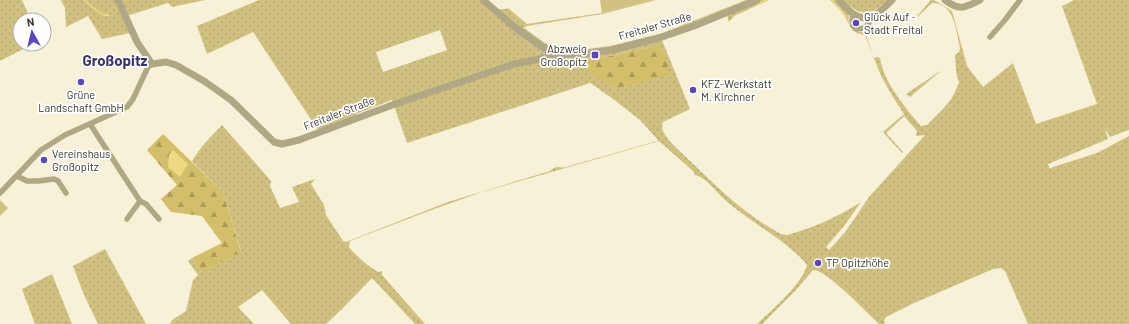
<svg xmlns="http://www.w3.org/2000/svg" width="1129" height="324" font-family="Barlow,sans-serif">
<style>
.grass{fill:url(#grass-dots);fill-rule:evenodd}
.forest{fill:url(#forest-firs)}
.park{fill:url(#park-crowns)}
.garden{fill:#d0c180}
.water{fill:#edda83}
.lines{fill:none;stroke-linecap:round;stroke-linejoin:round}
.stream{stroke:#edda83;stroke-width:1.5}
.minor{stroke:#b0a885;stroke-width:5.5}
.tertiary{stroke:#b0a885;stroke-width:7}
.poi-dot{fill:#5c46be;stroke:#fefefe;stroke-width:1.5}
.labels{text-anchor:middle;stroke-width:3.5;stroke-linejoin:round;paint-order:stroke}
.poi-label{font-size:11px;fill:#3a372d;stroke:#fefefe;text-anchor:start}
.street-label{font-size:11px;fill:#3a372d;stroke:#fefefe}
.district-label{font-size:15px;font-weight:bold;fill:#38306c;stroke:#fefefe}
</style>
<defs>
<pattern id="grass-dots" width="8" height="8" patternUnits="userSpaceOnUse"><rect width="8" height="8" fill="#d0c180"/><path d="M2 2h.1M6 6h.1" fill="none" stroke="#b3a66f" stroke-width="1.8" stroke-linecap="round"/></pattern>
<pattern id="forest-firs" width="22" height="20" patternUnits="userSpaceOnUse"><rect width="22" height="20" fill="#d3bf69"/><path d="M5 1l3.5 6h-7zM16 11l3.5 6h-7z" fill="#ac9c57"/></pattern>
<pattern id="park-crowns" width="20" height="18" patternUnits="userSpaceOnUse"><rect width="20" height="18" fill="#d0c180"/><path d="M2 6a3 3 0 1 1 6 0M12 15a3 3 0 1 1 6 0" fill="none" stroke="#b3a66f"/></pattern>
</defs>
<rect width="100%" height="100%" fill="#f7f1d7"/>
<path class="grass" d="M0,0H22L31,20H20V44H33L0,61Z
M61,0H205L172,7L168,3L123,17L130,33L102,39L88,16L66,27L65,8Z
M259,0H487C495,7 497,12 508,8L527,24L602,13L651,0H656L602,14L527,26L524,28L545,43L559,49L568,50L587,49L610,46L660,34L746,0H769L734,16L729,22L727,16L662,40L690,109L663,122C662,126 662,128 663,131C668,142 680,151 688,159C717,187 745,215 781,234L787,235C815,227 836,218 861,202L844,226L826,247L829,250L846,231L869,197L925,135L916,136L917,131L904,116L886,133L903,152L902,153L883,132L904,114L893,97L881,76L865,35C847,32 852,25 843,14C839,9 835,5 830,0H835L849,14C847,26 852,34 865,32L874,58L877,57L880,58C883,81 906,109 921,126L927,125L944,108L952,98L959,83L956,72L955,55L959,52L960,48C956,31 955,3 932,3L912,22L931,0H934L952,11L967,66L983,87L1013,63L1036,124L1097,104L1062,6L1074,0H1129V130L1110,137L1105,128L1108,139L1048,164L1050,169L1053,167L1097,153L1129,136V324H1028L1005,271L1001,268L993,269L912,304L886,317L884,320L885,324H879C867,313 826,269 813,270L796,290L764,322L763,324H757C771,311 803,283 807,265C801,257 793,251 785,244C765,229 744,216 725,200C716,192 707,178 695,175L693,171L659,141L482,192L426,212L350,241L349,247C356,256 368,266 378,272L382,271V275L425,324H415L372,278L342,309L326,324H291L262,290L238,307L254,324H170L172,320L186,311L193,280L198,275L188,261L192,258L201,272L241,251L223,192L192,161C200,147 211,137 222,125L271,181L270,186L280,208L299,202L292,187L315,179L311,184L324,205L326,215L343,241L346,242L448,202L550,171C558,164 558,169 566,167L657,141L658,140L640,120L613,99L592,84L590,83L407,143L392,100L356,114L355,117L318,130L253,32L207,54L197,26ZM440,30L447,50L383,72L376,52ZM660,45L614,89L579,62L598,60L600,58Z
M842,0H888C868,17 863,17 842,0Z
M942,70L910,97L906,94Z
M105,249L146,324H98L84,295L73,266Z
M52,274L72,324H35L22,289Z"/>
<path class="forest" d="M660,45L668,65L670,75L614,89L578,63Z
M163,134L223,192L241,252L201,272L192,258L222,243L202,216L171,212L161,199L177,185L147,150Z"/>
<path class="park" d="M0,200L8,208L0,216Z"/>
<path class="garden" d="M600,0H651L602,13Z"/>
<path class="water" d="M173,150L188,164L180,177L168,167L169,155Z"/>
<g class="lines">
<path class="stream" d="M84,0L103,15H109
M832,0L847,17
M757,4L766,0"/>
<path class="minor" d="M853,15L852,20L853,26L857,29L865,28L869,23V18
M990,37L1005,20L1020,0
M90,124L140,201L146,204L159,219
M17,176L27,181H38L54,179L58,181L66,193
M0,193L41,150L65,135L127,107L133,99L148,67L152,64
M127,219L140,201"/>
<path class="tertiary" d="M118,0L137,42L152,64L166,62L176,65L204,81L231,100L274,142L282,144L299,140L395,104L514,64L556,56L575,55L612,50L662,37L694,26L757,0
M483,0L518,30L556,56
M839,0C860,25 871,23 892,0
M945,0C959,11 965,8 980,0"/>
</g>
<g class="poi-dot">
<circle cx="856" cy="23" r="4"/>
<rect x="591" y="51" width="8" height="8" rx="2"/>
<circle cx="81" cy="82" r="4"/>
<circle cx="693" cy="90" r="4"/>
<circle cx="44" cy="160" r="4"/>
<circle cx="818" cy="263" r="4"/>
</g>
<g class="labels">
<g class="poi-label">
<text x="864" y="21">Glück Auf -<tspan x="864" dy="13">Stadt Freital</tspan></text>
<text x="587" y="53" text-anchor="end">Abzweig<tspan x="587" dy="13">Großopitz</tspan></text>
<text x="701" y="88">KFZ-Werkstatt<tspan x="701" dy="13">M. Kirchner</tspan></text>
<text x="81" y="99" text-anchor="middle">Grüne<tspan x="81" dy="13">Landschaft GmbH</tspan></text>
<text x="52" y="158">Vereinshaus<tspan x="52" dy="13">Großopitz</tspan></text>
<text x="826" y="267">TP Opitzhöhe</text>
</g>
<g class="street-label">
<text transform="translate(655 26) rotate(-16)" y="4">Freitaler Straße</text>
<text transform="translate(339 113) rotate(-21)" y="4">Freitaler Straße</text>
</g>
<g class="district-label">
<text x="115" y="66">Großopitz</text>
</g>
</g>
<g transform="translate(32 32) rotate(352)"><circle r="19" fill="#fefefe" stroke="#b0aeaa"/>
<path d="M0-3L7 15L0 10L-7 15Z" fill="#5c46be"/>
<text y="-6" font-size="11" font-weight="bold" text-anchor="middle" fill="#3a372d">N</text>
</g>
</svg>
